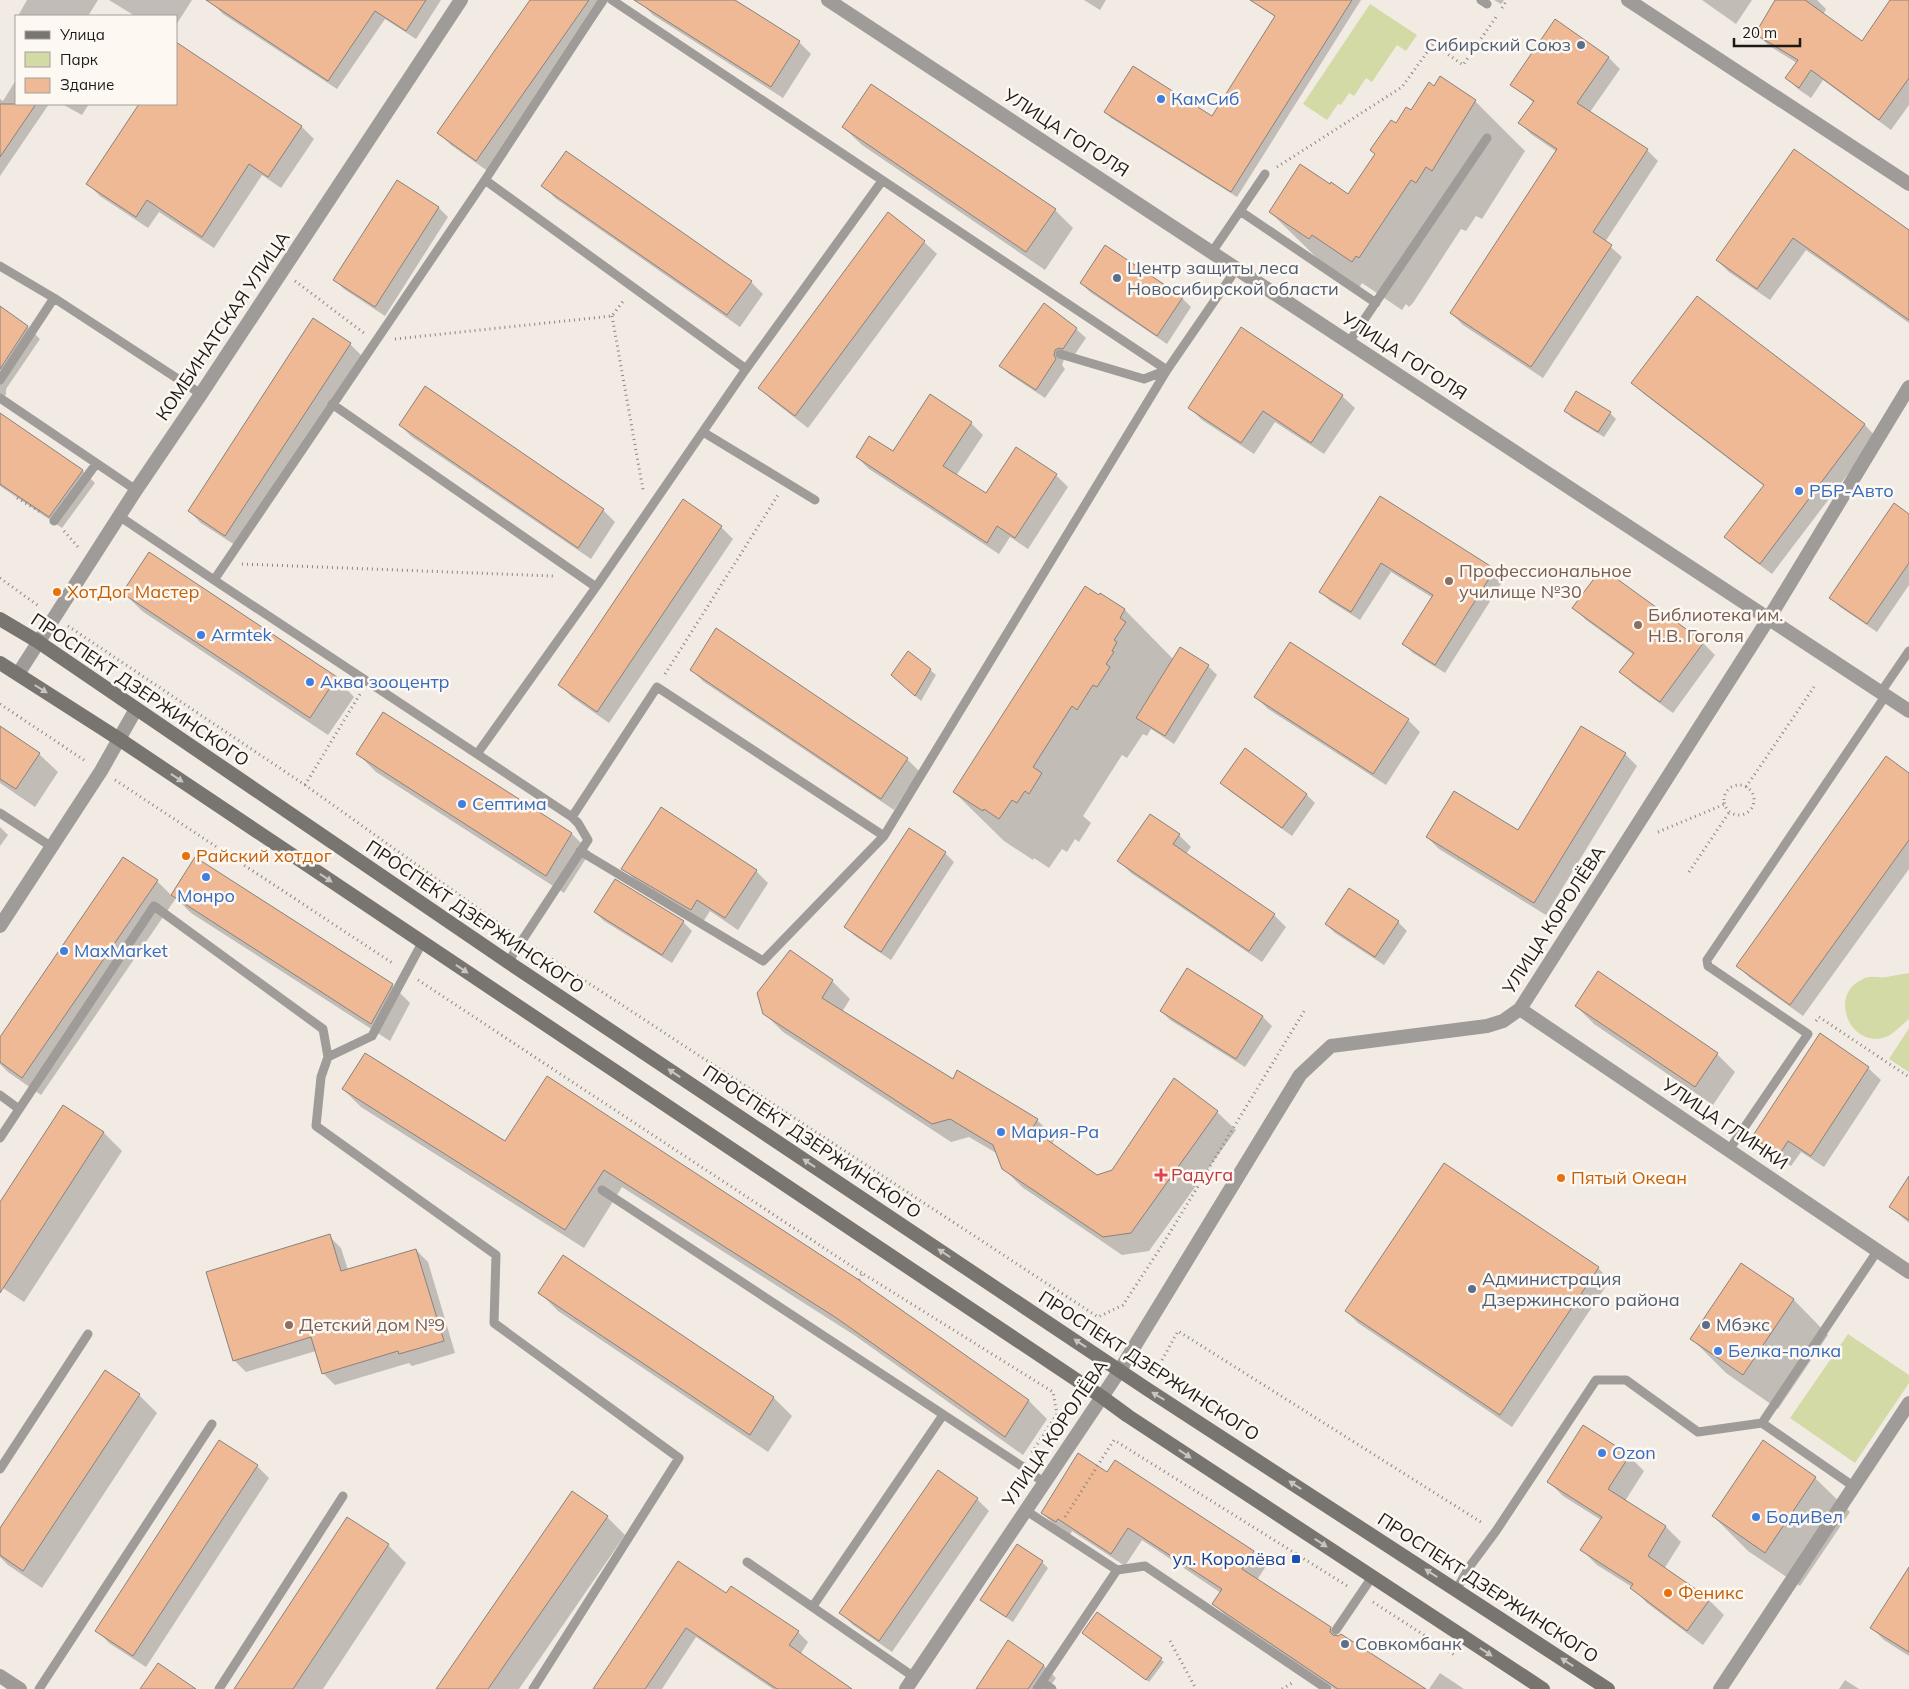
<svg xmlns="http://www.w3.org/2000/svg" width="1909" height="1689" font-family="Mulish,sans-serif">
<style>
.green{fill:#d4daa5}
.shadow{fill:#0003}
.building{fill:#eeb994;stroke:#89827d}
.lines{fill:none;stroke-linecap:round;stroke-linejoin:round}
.path{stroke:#8a8580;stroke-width:3;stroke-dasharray:1 4;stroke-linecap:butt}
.service{stroke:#9e9b98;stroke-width:9}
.minor{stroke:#9e9b98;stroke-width:14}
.tertiary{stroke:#9e9b98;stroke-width:14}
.secondary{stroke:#787570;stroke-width:14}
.oneway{fill:#c8c4bf}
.service-dot{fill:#5c6f8a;stroke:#fef8f3;stroke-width:2}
.shop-dot{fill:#3f7fe0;stroke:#fef8f3;stroke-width:2}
.education-dot{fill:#8d6e63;stroke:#fef8f3;stroke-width:2}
.food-dot{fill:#e8710a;stroke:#fef8f3;stroke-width:2}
.health-dot{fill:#e0444e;stroke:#fef8f3;stroke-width:2}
.transit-dot{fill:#1a4fb4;stroke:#fef8f3;stroke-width:2}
.labels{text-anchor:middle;stroke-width:5;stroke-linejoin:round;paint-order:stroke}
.service-label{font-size:18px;fill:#4e5e75;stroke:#fef8f3;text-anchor:start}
.shop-label{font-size:18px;fill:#366cbe;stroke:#fef8f3;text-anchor:start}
.street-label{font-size:18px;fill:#1c1a17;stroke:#fef8f3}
.education-label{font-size:18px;fill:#785e54;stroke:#fef8f3;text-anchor:start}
.food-label{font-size:18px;fill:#c56008;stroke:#fef8f3;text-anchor:start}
.health-label{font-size:18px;fill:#be3a42;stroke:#fef8f3;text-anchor:start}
.transit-label{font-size:18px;fill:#164399;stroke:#fef8f3;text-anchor:end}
</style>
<rect width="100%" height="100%" fill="#f2ebe4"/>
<path class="green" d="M1370,4L1417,35L1406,51L1397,45L1372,82L1366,78L1354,96L1349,93L1341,105L1338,104L1327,120L1303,104Z
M1909,973V1019C1902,1024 1896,1032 1888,1036C1852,1052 1826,995 1863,979C1871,975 1878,978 1886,977C1894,976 1901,974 1909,973Z
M1909,1028V1072L1889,1059Z
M1848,1334L1909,1375V1383L1855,1463L1790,1418Z"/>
<path class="shadow" d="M27,0H98L88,16H18Z
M109,0H192L176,25V16H135Z
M217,0H441L416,39L385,19L337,89L223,14L214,5Z
M532,0H609L489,172L451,145L439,133Z
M643,0H733L799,42L811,54L783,98L653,15L641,3Z
M1084,0H1106L1100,10Z
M1255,0H1361L1237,197L1111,118L1105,112L1213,117L1276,17L1260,7L1254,1Z
M1494,0H1504L1501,4Z
M1702,0H1752L1736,24Z
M1777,0H1817L1826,9L1823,15L1862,42L1892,0H1909V105L1891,130L1823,80L1811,98L1798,89L1787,78L1797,63L1768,45L1756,33Z
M1608,57L1620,69L1590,112L1647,150L1658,161L1605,242L1622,257L1543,378L1463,325L1451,313L1557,152L1531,134L1520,123L1534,103L1512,85Z
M16,80V104H49L0,176V99L3,101Z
M1434,87L1475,101L1525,151L1482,219L1476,216L1466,231L1461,229L1413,303L1409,307L1406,304L1402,310L1362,283L1359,288L1320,261L1270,212L1330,185L1349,195L1396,125Z
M62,104H89L82,115Z
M140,104H176L302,127L314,139L281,188L262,175L214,248L159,212L148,228L100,196L88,184Z
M843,127L1055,210L1073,228L1045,270L862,145Z
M1794,150L1909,232V323L1806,250L1770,300L1729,272L1717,260Z
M398,181L439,208L448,217L385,316L344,289L335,280Z
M543,185L751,282L763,294L740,327L555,198Z
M924,242L937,254L808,428L772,400L760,388Z
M1081,283L1182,298L1191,307L1167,344L1090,292Z
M1698,298L1865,425L1876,437L1772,574L1737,548L1726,537L1764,486L1644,394L1633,383Z
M0,309L28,327L40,339L6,389V394L0,403Z
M1076,329L1086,338L1073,357L1064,359L1062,365L1065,369L1045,398L1009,374L1001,366Z
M350,344L362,356L238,547L201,523L189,511Z
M1342,396L1355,408L1324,454L1275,422L1254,454L1202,420L1190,408Z
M1566,411L1610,413L1616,419L1604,437L1571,417Z
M0,415L83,471L95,483L62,528L0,486Z
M971,423L983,435L956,476L986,495L1056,475L1068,487L1028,549L1010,537L999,554L869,469L857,457L893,453Z
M400,425L603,510L615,522L591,559L412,437Z
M1380,498L1495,570L1504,579L1445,673L1413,653L1404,644L1433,598L1391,572L1360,620L1330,601L1321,592Z
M1909,515V585L1877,632L1840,607L1831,598Z
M721,527L733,539L609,723L572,697L560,685Z
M124,593L336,678L354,697L328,735L142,611Z
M1100,595L1125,610L1174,660L1208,666L1217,675L1174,744L1151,729L1147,736L1143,734L1127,758L1122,755L1083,816L1091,823L1079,842L1075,839L1067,852L1062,849L1049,868L1034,858L1033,860L1004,841L954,792Z
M1574,608L1703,643L1715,655L1673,713L1633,684L1621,672L1634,655L1586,620Z
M691,669L907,759L919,771L894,810L704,682Z
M930,670L936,675L921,701L898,681Z
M1256,697L1408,720L1420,732L1386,785L1268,709Z
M383,713L572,834L590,852L564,893L376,772L358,754Z
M0,728L39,754L58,772L35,807L0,783Z
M1625,754L1637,766L1546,915L1439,849L1427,837L1518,832Z
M1909,774V869L1803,1016L1750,978L1738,966Z
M1222,783L1306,794L1315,803L1292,836L1231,792Z
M0,827L8,835L0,846Z
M909,830L945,853L954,862L891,960L855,936L846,927Z
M1179,835L1191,847L1186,854L1274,915L1286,927L1262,962L1131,873L1119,861Z
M195,859L392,985L410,1003L390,1041L191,913L176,898L41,1095L8,1072L0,1064V1039L157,881L172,896Z
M623,868L756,871L768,883L738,930L710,911L703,922L635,880Z
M595,912L683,922L692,931L672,963L604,921Z
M1398,922L1407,931L1384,965L1335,933L1326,924Z
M1598,973L1717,1054L1735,1072L1713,1105L1594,1024L1576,1006Z
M832,981L850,999L842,1012L954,1081L1037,1120L1055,1138L1052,1144L1096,1176L1113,1171L1174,1080L1217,1112L1236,1130L1149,1251L1122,1255L1022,1187L1003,1168L998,1154L969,1137L951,1142L783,1032L764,1013Z
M1161,1011L1263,1017L1272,1026L1245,1067L1170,1020Z
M1821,1035L1868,1068L1881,1080L1824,1167L1801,1152L1791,1166L1766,1149L1753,1137Z
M547,1077L858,1281L1029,1401L1047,1419L1023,1455L854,1335L622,1187L584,1248L361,1107L343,1089L506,1143Z
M63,1106L104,1133L122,1151L24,1302L0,1286V1204Z
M1909,1178V1223L1890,1207Z
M329,1236L341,1248L348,1270L416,1250L428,1262L455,1353L412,1366L409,1363L335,1385L323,1373L316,1351L246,1372L234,1360Z
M1742,1264L1794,1300L1828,1335L1778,1409L1726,1373L1691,1338Z
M1598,1268L1610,1280L1512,1427L1358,1323L1346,1311Z
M540,1293L774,1398L792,1416L768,1452L558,1311Z
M105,1372L139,1395L157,1413L42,1588L8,1565L0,1557V1530Z
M1629,1456L1644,1471L1625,1501L1666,1527L1681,1542L1664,1569L1709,1600L1724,1615L1703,1645L1647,1603L1632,1587L1597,1565L1582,1550L1601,1520L1563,1496L1548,1481Z
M257,1466L269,1478L146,1667L109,1643L97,1630Z
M1108,1474L1253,1552L1266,1566L1257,1580L1330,1628L1339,1637L1423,1689H1334L1227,1617L1214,1604L1221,1593L1142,1540L1125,1566L1072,1531L1070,1535L1056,1526L1042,1513Z
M1815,1478L1850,1512L1800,1586L1748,1551L1713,1516Z
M977,1499L989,1511L892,1652L853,1625L841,1613Z
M607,1517L625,1535L519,1689H437Z
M388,1545L406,1563L323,1689H235Z
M1042,1562L1048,1568L1013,1622L988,1606L982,1600Z
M1909,1569V1656L1884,1640L1872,1628Z
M727,1595L798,1632L808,1642L800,1655L849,1689H773L696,1637L662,1689H594Z
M1097,1613L1164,1662L1149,1682L1086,1636Z
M1008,1642L1044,1666L1056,1678L1048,1689H977Z
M1440,1673L1464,1689H1429Z
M1845,1680L1859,1689H1839Z"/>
<path class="building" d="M206,0H426L406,31L375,11L328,81Z
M530,0H589L476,161L437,133Z
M634,0H735L800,41L771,87Z
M1250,0H1352L1231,192L1104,112L1133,66L1212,116L1275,16Z
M1775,0H1805L1862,41L1890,0H1909V78L1879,120L1811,70L1799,88L1785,78L1798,60L1755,34Z
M1555,19L1609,57L1577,103L1648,149L1593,232L1612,245L1531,367L1450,313L1557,149L1518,123L1534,101L1510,85Z
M176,42L302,126L268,177L249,164L202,237L147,200L136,217L86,184L139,104H176Z
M1440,76L1476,100L1432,171L1426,167L1416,183L1411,180L1359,258L1356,256L1352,262L1312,235L1309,239L1269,212L1300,164L1330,184L1331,182L1348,194L1375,154L1370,150L1391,120L1396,123L1406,107L1411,110L1429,82L1434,86Z
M871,84L1056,209L1026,252L842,127Z
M0,104H36L0,157Z
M1794,149L1909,230V320L1793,238L1757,289L1716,260Z
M566,151L752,281L727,315L541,186Z
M397,180L439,207L375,307L333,280Z
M888,212L925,241L795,416L758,388Z
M1105,245L1183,297L1157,336L1080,283Z
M1697,296L1865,424L1760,564L1724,537L1764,485L1631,383Z
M1044,303L1077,328L1063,349L1059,348L1055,350L1054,355L1056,359L1036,390L999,366Z
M0,306L28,326L0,369Z
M313,318L351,343L225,536L188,511Z
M1241,327L1343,395L1311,443L1263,411L1241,443L1188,408Z
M425,386L604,509L578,548L399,425Z
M1576,391L1611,412L1598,432L1564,411Z
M930,394L972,422L943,466L986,493L1016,447L1057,474L1015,538L997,526L987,543L856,457L869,436L893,451Z
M0,413L83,470L49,517L0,484Z
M1380,496L1495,569L1435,665L1402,644L1433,595L1381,563L1351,612L1319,592Z
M683,499L722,526L597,712L558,685Z
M1894,503L1909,514V563L1867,624L1829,598Z
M149,552L337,677L310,718L122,593Z
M1602,568L1704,642L1660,702L1619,672L1634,653L1572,608Z
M1085,586L1099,595L1100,593L1125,609L1120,618L1126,622L1114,640L1117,642L1112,651L1114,652L1106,664L1110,667L1097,687L1093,685L1077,710L1072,706L1033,767L1042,773L1029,794L1025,791L1017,803L1012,800L999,819L984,809L983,811L953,792Z
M716,628L908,758L881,799L690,670Z
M1290,642L1409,719L1373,774L1254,697Z
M1180,647L1209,665L1165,736L1136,718Z
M908,651L931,669L915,696L891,675Z
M383,712L572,833L546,876L356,754Z
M0,726L40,753L16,789L0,779Z
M1581,726L1626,753L1534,903L1426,837L1454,791L1518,830Z
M1245,748L1307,794L1282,828L1220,783Z
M1886,756L1909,773V840L1790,1005L1736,966Z
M661,807L757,870L725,918L697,900L691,910L621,869Z
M1150,814L1180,834L1173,844L1275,914L1249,951L1117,861Z
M909,828L946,852L881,952L844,927Z
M123,857L158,880L22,1078L0,1062V1037Z
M195,857L393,984L371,1024L171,895Z
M615,879L684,921L662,955L594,912Z
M1349,888L1399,921L1375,957L1325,924Z
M790,950L833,980L822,998L953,1079L957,1070L1038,1119L1032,1129L1097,1175L1112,1170L1174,1078L1218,1111L1131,1233L1103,1237L1002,1169L993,1145L950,1119L932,1124L763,1014L757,993Z
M1187,968L1263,1016L1236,1059L1160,1011Z
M1598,971L1718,1053L1695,1087L1575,1006Z
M1820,1033L1869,1067L1811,1156L1788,1141L1779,1155L1752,1137Z
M365,1053L505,1141L547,1076L859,1280L1029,1400L1005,1437L835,1317L604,1170L565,1230L342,1089Z
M63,1105L104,1132L0,1293V1202Z
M1444,1163L1599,1267L1500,1415L1345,1311Z
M1909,1176V1220L1889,1207Z
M330,1234L341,1271L416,1249L444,1341L399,1354L398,1351L322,1374L311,1337L233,1361L206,1272Z
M563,1255L774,1397L750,1435L538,1293Z
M1741,1263L1794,1299L1743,1375L1690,1339Z
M105,1370L140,1394L23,1571L0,1555V1528Z
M1583,1425L1630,1455L1608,1489L1666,1526L1648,1556L1710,1599L1687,1631L1630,1588L1633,1584L1580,1550L1602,1517L1547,1482Z
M219,1440L258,1465L133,1656L95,1631Z
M1763,1440L1816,1477L1765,1553L1712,1516Z
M1078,1453L1107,1472L1115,1460L1254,1551L1242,1569L1331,1627L1330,1632L1333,1635L1338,1636L1341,1634L1426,1689H1338L1212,1604L1222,1589L1128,1528L1111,1554L1058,1519L1056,1522L1041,1513Z
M938,1470L978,1498L879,1641L839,1613Z
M572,1491L608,1516L488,1689H436Z
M347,1517L389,1544L293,1689H234Z
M1017,1544L1043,1561L1006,1617L980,1600Z
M678,1561L726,1593L731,1586L799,1631L789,1645L852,1689H777L686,1628L645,1689H593Z
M1909,1567V1652L1870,1628Z
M1097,1612L1162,1658L1146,1680L1082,1633Z
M1008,1640L1044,1665L1028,1689H976Z
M158,1663L196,1689H140Z"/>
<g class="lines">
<path class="path" d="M1502,8L1507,0
M1277,167L1402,87L1433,44L1463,65L1496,17
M295,281L364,333
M612,316L643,490
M395,339L612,316L624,300
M17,498L42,513
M64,531L78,547
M242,564L553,576
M0,578L40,607
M68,626L305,785L511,932
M665,674L778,495
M0,704L87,762
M115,780L394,964
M305,785L360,694
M1724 800a15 15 0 1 1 30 0a15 15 0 1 1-30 0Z
M1746,787L1814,687
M1658,832L1725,804
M1689,872L1730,811
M535,948L1098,1317L1123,1305L1163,1244L1306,1008
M418,980L862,1273
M1816,1021L1819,1017L1909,1077
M859,1280L862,1273L1053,1392L1057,1414L1031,1454
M1162,1360L1178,1331L1484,1524
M1065,1517L1114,1440L1349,1587
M1373,1602L1456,1656
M1170,1641L1196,1689
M1282,1689L1292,1683"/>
<path class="service" d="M612,0L1167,370L1237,268
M1481,0L1487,4
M1265,174L1240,211L1376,303
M485,180L746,369L882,181
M1212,252L1240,211
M0,266L54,298
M1349,342L1487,138
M0,380L54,298L201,394
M0,398L136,490
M332,404L596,587L746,369
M703,432L815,500
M119,516L214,580L485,180L603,0
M54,521L96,464
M214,580L477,754L596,587
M1881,692L1909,651
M477,754L572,817L578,823L588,840L508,962
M0,813L52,847
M572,817L657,687L884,836L1167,370L1144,379L1060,354
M580,851L763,961L884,836
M328,1057L372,1036L422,943
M0,1095L19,1109
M0,1138L154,906L323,1029L328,1057L321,1077L316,1126L496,1255L494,1323L679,1458L533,1689
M1729,1150L1808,1034L1708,966L1707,960L1886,695
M602,1190L1023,1467L1043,1482
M1762,1423L1878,1250
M0,1469L88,1334
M1025,1510L1117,1570L1145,1566L1327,1689
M747,1562L914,1677
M1456,1590L1470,1566L1496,1531L1596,1380H1626L1698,1432L1762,1423L1853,1486
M813,1606L943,1415
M1336,1630L1372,1577
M1042,1682L1052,1689
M39,1689L212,1424
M219,1689L343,1496
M1037,1689L1117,1570"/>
<path class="minor" d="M1628,0L1909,184
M18,674L136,490L201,394L461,0
M0,926L101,771L136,709
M1520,1009L1909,1272
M906,1689L1120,1370L1300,1075L1331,1046L1487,1026L1503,1021L1520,1009L1769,618L1909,387
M1720,1689L1909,1403"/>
<path class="tertiary" d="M828,0L1909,711
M0,1676L20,1689"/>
<path class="secondary" d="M0,619L37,641L508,962L1147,1389L1608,1689
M0,663L119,739L1102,1397L1128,1416L1543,1689"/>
</g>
<defs><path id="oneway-solid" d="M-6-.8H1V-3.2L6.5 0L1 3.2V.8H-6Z" transform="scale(1.25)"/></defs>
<g class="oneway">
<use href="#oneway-solid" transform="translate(41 689) rotate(32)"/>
<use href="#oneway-solid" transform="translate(177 778) rotate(34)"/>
<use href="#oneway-solid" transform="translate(326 878) rotate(34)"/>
<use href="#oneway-solid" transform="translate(462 969) rotate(34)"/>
<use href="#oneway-solid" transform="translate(674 1073) rotate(-146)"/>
<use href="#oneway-solid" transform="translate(809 1163) rotate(-146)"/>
<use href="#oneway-solid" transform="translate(944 1253) rotate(-146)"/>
<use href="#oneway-solid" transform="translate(1080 1343) rotate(-146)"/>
<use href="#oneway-solid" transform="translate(1158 1396) rotate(-149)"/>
<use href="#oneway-solid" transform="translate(1185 1454) rotate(33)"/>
<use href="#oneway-solid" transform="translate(1295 1485) rotate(-147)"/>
<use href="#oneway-solid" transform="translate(1321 1543) rotate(33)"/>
<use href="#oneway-solid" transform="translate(1431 1573) rotate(-147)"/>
<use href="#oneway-solid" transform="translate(1486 1652) rotate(33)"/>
<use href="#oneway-solid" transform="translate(1567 1662) rotate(-147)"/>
</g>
<g class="service-dot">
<circle cx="1581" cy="45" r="5"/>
<circle cx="1117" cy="278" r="5"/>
<circle cx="1472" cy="1289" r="5"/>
<circle cx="1706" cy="1325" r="5"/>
<circle cx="1345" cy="1644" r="5"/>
</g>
<g class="shop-dot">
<circle cx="1161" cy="99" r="5"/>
<circle cx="1799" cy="491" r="5"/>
<circle cx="201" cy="635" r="5"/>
<circle cx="310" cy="682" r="5"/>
<circle cx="462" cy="804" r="5"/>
<circle cx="206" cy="877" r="5"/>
<circle cx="64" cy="951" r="5"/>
<circle cx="1001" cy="1132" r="5"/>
<circle cx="1718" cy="1351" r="5"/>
<circle cx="1602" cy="1453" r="5"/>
<circle cx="1756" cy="1517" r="5"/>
</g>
<g class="education-dot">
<circle cx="1449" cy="581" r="5"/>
<circle cx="1638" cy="625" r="5"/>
<circle cx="289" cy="1325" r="5"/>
</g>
<g class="food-dot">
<circle cx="57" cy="592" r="5"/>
<circle cx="186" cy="856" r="5"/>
<circle cx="1561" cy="1178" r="5"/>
<circle cx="1668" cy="1593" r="5"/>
</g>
<path class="health-dot" d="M1158.5 1167.5h5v5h5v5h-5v5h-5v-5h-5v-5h5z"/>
<rect class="transit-dot" x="1291" y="1554" width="10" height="10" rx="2.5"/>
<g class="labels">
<g class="service-label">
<text x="1571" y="51" text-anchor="end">Сибирский Союз</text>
<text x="1127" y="274">Центр защиты леса<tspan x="1127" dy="21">Новосибирской области</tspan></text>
<text x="1482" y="1285">Администрация<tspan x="1482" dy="21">Дзержинского района</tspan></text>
<text x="1716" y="1331">Мбэкс</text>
<text x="1355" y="1650">Совкомбанк</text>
</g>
<g class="shop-label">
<text x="1171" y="105">КамСиб</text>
<text x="1809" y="497">РБР-Авто</text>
<text x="211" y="641">Armtek</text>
<text x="320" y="688">Аква зооцентр</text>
<text x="472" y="810">Септима</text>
<text x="206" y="902" text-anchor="middle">Монро</text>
<text x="74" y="957">MaxMarket</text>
<text x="1011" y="1138">Мария-Ра</text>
<text x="1728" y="1357">Белка-полка</text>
<text x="1612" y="1459">Ozon</text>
<text x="1766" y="1523">БодиВел</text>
</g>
<g class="street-label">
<text transform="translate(1066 133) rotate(33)" y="6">УЛИЦА ГОГОЛЯ</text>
<text transform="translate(223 326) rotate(-56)" y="6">КОМБИНАТСКАЯ УЛИЦА</text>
<text transform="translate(1404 356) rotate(33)" y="6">УЛИЦА ГОГОЛЯ</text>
<text transform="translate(140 690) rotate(34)" y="6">ПРОСПЕКТ ДЗЕРЖИНСКОГО</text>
<text transform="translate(475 917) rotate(34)" y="6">ПРОСПЕКТ ДЗЕРЖИНСКОГО</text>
<text transform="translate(1554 920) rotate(-57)" y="6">УЛИЦА КОРОЛЁВА</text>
<text transform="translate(1725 1124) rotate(34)" y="6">УЛИЦА ГЛИНКИ</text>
<text transform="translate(812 1142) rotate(34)" y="6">ПРОСПЕКТ ДЗЕРЖИНСКОГО</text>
<text transform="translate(1149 1366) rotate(33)" y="6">ПРОСПЕКТ ДЗЕРЖИНСКОГО</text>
<text transform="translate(1055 1433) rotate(-56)" y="6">УЛИЦА КОРОЛЁВА</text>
<text transform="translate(1488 1588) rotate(33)" y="6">ПРОСПЕКТ ДЗЕРЖИНСКОГО</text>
</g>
<g class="education-label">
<text x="1459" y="577">Профессиональное<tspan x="1459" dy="21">училище №30</tspan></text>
<text x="1648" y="621">Библиотека им.<tspan x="1648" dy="21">Н.В. Гоголя</tspan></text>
<text x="299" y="1331">Детский дом №9</text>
</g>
<g class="food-label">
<text x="67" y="598">ХотДог Мастер</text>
<text x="196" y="862">Райский хотдог</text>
<text x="1571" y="1184">Пятый Океан</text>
<text x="1678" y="1599">Феникс</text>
</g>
<g class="health-label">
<text x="1171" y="1181">Радуга</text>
</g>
<g class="transit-label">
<text x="1286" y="1565">ул. Королёва</text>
</g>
</g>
<rect x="15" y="15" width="162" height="90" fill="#fef8f3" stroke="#a49f9b"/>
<rect x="25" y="31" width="25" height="8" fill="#787570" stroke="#a49f9b"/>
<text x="60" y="40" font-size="15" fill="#1c1a17">Улица</text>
<rect x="25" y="52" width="25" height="15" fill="#d4daa5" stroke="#a49f9b"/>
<text x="60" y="65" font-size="15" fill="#1c1a17">Парк</text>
<rect x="25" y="78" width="25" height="15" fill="#eeb994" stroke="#a49f9b"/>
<text x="60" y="90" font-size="15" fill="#1c1a17">Здание</text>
<path d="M1734 38v8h66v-8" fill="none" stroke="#1c1a17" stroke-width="2.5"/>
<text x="1742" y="38" font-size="15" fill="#1c1a17" stroke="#fef8f3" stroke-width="4" paint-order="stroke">20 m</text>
</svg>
